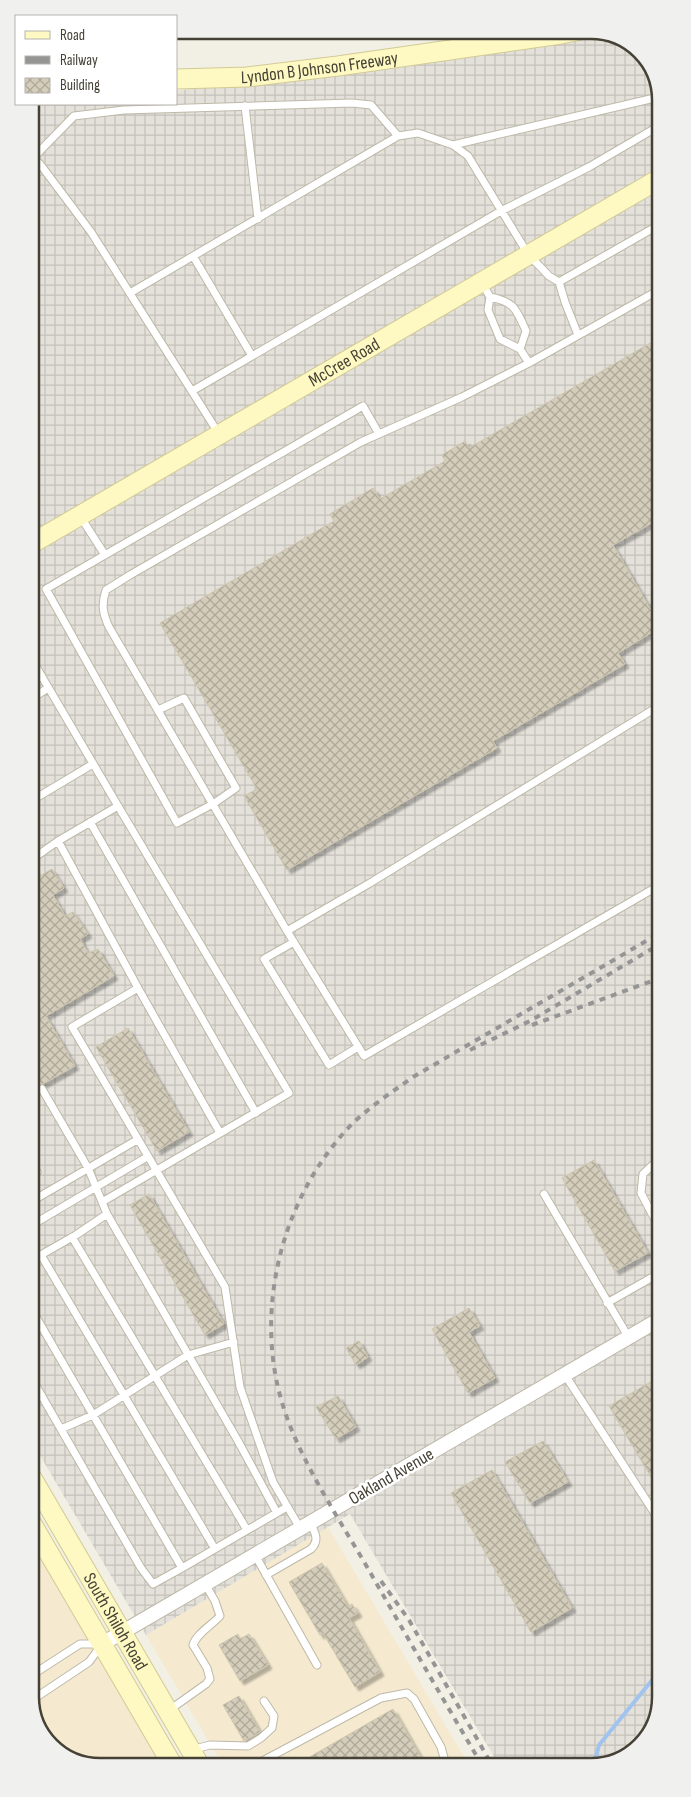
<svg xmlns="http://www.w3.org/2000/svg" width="691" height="1797" font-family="'Sofia Sans Condensed',sans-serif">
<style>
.commercial{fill:#f5ead0}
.industrial{fill:url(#industrial-grid)}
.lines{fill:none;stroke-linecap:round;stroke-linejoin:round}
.stream{stroke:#a1c4ef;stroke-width:4}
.building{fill:url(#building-cross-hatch);stroke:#cec6ae;filter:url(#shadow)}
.service-casing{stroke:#beb9a8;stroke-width:9}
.minor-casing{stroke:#beb9a8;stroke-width:16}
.secondary-casing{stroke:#d2ca95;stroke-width:21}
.service{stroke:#fff;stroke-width:7}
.minor{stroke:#fff;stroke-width:14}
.secondary{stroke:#fef8c3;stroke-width:19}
.rail{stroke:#959595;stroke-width:4;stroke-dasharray:6 6;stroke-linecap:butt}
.labels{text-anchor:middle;stroke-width:5;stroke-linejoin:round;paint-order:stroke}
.street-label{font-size:18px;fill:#454135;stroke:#fff}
.rim{fill:none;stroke:#454135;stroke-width:2.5}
</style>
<defs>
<pattern id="industrial-grid" width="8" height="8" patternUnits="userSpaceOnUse" patternTransform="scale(1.25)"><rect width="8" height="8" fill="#e4e1da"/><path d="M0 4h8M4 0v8" fill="none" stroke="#c5c2bc"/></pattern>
<pattern id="building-cross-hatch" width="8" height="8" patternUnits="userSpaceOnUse" patternTransform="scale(1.25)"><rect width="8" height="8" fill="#d4cdbb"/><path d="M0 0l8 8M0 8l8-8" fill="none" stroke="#aea899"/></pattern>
<filter id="shadow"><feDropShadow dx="4" dy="4" stdDeviation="1" flood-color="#0004"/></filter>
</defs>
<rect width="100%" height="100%" fill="#f2f0e5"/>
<path class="commercial" d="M328,1527L469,1765L223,1766L146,1635Z
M32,1538L164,1767H95L57,1752L32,1715Z"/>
<path class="industrial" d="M596,30L637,47L659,82L661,1697L646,1740L609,1765H499L350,1514L146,1635L32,1442L30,105L176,104V91Z"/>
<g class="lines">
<path class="stream" d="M594,1765L599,1745L653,1679L661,1673"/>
</g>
<path class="building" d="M659,338V519L613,545L659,624V628L618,653L625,664L493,741L497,748L287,870L244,796L257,789L160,623L334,521L330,514L373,488L380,499L445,461L442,455L465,441L469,448Z
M52,869L64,888L53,895L65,916L73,912L88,934L80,939L88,953L98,949L114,976L46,1016L75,1066L32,1090L31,881Z
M128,1028L189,1132L157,1151L96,1047Z
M594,1160L648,1253L615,1271L562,1178Z
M660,1176V1196L652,1181Z
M149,1194L224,1324L205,1335L130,1205Z
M469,1308L480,1326L469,1332L495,1378L468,1393L432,1329Z
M359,1341L368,1357L356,1365L346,1348Z
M660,1358L661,1375L653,1362Z
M661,1376V1494L609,1406Z
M338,1396L356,1427L336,1439L316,1407Z
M543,1441L568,1482L530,1503L505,1462Z
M492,1470L572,1608L531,1632L451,1493Z
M322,1563L348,1607L352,1604L358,1613L349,1618L380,1672L355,1687L323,1633L320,1635L289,1582Z
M238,1634L240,1639L249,1634L268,1665L240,1681L219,1645Z
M239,1696L260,1732L244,1741L223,1705Z
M393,1709L425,1765L294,1766Z"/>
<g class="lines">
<defs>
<path id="service" d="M245,106L258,219
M453,145L659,97
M31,156L40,164L91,232L219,434
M33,158L74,116L124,110L352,103L371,105L398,136
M193,256L252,356
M559,282L565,302L578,335
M482,283L490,297L488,310L500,339L520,349L529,363
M659,290L529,363L462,397L361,442L130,575L106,590C101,605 103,614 109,627L287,931L370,883L659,706
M130,293L398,136L418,133L453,145L468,156L528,254L549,276L559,282L659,225
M490,297C515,302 516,309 526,331L520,349
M192,391L501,211L589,167L659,126
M80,516L105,555
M31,658L118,806L58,841L31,860
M31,699L48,688
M158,710L184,698L236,788L213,804L177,823L46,589L363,406L379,434
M31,801L93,764
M90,822L256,1113
M58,841L138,988L72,1027L225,1287L240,1387L273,1482L300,1528
M287,931L364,1056L660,885
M294,942L264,959L329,1065L358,1047
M138,988L220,1133
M660,1158L643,1174L641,1193L660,1229
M32,1163L37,1172L32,1175
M544,1194L629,1338
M32,1201L137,1140
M102,1202L289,1093L118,806
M107,1214L238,1441L277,1513
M32,1225L147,1157
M72,1237L247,1530
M41,1255L215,1549
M32,1260L76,1235L107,1214L88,1168L42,1089
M607,1303L651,1278
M32,1310L182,1568
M565,1375L661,1523
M32,1379L141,1568L153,1584L182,1568L287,1507
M61,1429L93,1415L188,1355L234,1342
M255,1555L317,1665
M266,1575L311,1549C320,1540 315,1533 310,1522
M32,1675L80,1644H99
M32,1700L89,1662L100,1647
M168,1711L206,1684L210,1679L207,1668L193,1645C196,1634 212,1625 220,1616L215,1601L205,1584
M191,1750L210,1745L248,1746L261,1738L272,1728L274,1716L264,1701
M253,1766L381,1698L407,1693L414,1699L441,1747L446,1765"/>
<path id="minor" d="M102,1644L660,1319"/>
<g id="secondary">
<path id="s1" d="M176,79L247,77L338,66L561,34L581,30"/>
<path id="s2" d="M31,544L659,179"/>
<path id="s3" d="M32,1478L200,1766"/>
<path d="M32,1524L173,1766"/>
</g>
</defs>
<use href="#service" class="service-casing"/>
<use href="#minor" class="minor-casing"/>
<use href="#secondary" class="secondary-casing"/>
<use href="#service" class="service"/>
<use href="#minor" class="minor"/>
<use href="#secondary" class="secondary"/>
<path class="rail" d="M532,1025L660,978
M470,1050L530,1021L660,944
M381,1581L409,1620L492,1765
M482,1765C444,1701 407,1637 370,1572C340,1520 297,1457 281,1399C254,1304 284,1193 353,1123C371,1106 392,1092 413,1077L660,933"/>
</g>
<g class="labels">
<g class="street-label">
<text dy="6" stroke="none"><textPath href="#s1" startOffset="144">Lyndon B Johnson Freeway</textPath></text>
<text dy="6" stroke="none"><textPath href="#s2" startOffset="362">McCree Road</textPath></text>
<text transform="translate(391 1476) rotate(-30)" y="6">Oakland Avenue</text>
<text dy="6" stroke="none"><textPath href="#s3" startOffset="166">South Shiloh Road</textPath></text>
</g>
</g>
<path d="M0 0H691V1797H0ZM100 39H591A61 61 0 0 1 652 100V1697A61 61 0 0 1 591 1758H100A61 61 0 0 1 39 1697V100A61 61 0 0 1 100 39Z" fill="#f0f0ef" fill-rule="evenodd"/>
<path class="rim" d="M100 39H591A61 61 0 0 1 652 100V1697A61 61 0 0 1 591 1758H100A61 61 0 0 1 39 1697V100A61 61 0 0 1 100 39Z"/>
<rect x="15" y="15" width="162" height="90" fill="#ffffff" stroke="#b5b3ae"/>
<rect x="25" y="31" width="25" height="8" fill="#fef8c3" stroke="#b5b3ae"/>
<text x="60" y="40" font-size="15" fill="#454135">Road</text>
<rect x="25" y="56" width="25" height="8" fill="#959595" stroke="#b5b3ae"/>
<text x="60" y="65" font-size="15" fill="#454135">Railway</text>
<rect x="25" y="78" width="25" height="15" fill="url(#building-cross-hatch)" stroke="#b5b3ae"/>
<text x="60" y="90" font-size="15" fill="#454135">Building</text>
</svg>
